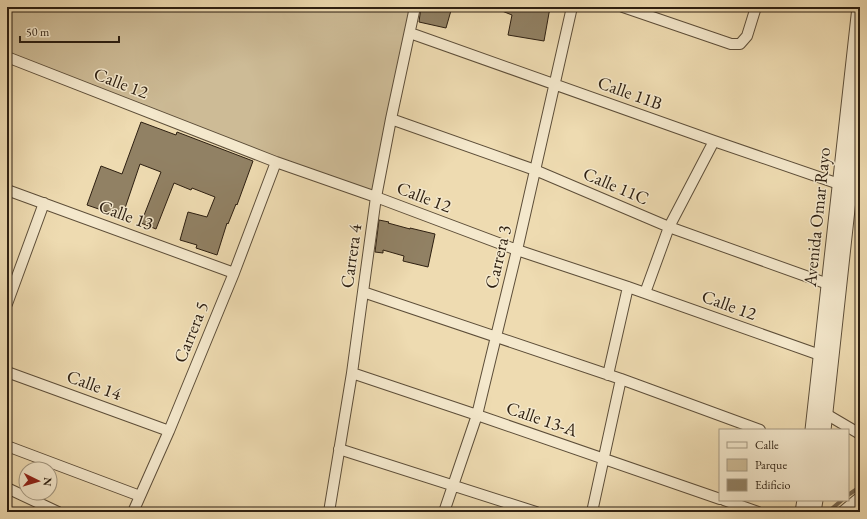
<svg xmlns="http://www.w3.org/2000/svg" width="867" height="519" font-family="'EB Garamond',serif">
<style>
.green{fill:#cdbb96;stroke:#7d6d54}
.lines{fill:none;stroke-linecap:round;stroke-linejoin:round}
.stream{stroke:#796951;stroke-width:4}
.building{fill:#918164;stroke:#2d1f11}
.minor-casing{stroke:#5d4e39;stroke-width:12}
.tertiary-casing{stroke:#5d4e39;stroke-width:15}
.minor{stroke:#f4e8cc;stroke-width:10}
.tertiary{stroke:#f4e8cc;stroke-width:13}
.labels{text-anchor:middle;stroke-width:3;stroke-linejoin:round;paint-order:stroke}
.street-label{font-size:18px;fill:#2d1f11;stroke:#f4e8cc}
</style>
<rect width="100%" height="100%" fill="#eedbb1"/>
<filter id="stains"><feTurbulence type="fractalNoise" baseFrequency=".005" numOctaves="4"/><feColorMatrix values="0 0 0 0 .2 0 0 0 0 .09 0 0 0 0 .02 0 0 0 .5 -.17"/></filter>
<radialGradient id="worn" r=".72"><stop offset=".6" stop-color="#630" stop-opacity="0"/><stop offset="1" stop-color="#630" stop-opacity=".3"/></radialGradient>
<path class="green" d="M7,7H415L376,197L7,57Z"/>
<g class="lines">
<path class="stream" d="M848,495L860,487
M828,512L842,500"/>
</g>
<path class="building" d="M421,7H452L446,28L419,22Z
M492,7H551L549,13L544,41L508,35L512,15Z
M141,122L176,135L177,132L253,161L237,205L236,204L228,224L227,223L217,255L196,248L197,245L180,240L188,212L207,217L215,197L192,188L191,190L174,183L156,229L141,223L161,172L140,164L122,217L87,205L101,166L122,174Z
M379,220L389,222L388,223L410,229V228L435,234L428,267L403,261L404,256L383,250V253L375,252Z"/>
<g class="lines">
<defs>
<path id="minor" d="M623,7L731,44H740L747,36L756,7
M410,33L714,141L839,184
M7,57L276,162L376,197L517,250L628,287L820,355L826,356
M391,119L535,170L669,227L828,284
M7,190L234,273
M363,292L621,379L760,430
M645,293L669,227L714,141
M7,304L44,203
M7,372L169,431
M352,373L477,415L720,499
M608,375L628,287
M819,413L826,414L860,434
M7,446L140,496
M339,449L536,512
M7,488L58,512
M724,500L758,512
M133,512L169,431L234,273L276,162
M329,512L352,373L363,292L376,197L391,119L415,7
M444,512L477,415L517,250L572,7
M592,512L621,379
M842,512L860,497"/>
<path id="tertiary" d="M812,430L859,7
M824,430L860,99
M802,512L804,500
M814,512L816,500"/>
</defs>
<use href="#minor" class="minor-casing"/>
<use href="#tertiary" class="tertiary-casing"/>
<use href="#minor" class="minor"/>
<use href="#tertiary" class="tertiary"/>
</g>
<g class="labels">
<g class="street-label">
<text transform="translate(121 83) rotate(21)" y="6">Calle 12</text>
<text transform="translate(630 93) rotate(20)" y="6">Calle 11B</text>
<text transform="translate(616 186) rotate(23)" y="6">Calle 11C</text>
<text transform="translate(424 197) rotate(21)" y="6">Calle 12</text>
<text transform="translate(126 215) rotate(20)" y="6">Calle 13</text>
<text transform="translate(817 217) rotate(-84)" y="6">Avenida Omar Rayo</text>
<text transform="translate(351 256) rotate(-82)" y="6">Carrera 4</text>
<text transform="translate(498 257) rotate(-77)" y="6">Carrera 3</text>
<text transform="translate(729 305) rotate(20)" y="6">Calle 12</text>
<text transform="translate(191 332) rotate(-68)" y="6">Carrera 5</text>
<text transform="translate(94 385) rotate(20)" y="6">Calle 14</text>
<text transform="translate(542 419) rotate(19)" y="6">Calle 13-A</text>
</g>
</g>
<rect width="867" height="519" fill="none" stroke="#eedbb1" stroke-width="24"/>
<rect x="8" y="8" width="851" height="503" fill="none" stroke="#2d1f11" stroke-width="2"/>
<rect x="12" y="12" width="843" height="495" fill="none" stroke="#2d1f11"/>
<rect x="719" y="429" width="130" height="72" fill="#f4e8cc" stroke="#a49881"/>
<rect x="727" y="442" width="20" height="6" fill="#f4e8cc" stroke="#a49881"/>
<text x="755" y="449" font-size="12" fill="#2d1f11">Calle</text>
<rect x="727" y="459" width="20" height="12" fill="#cdbb96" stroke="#a49881"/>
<text x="755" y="469" font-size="12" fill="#2d1f11">Parque</text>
<rect x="727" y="479" width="20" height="12" fill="#918164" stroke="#a49881"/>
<text x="755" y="489" font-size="12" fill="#2d1f11">Edificio</text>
<g transform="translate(38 481) rotate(95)"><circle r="19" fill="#f4e8cc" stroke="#a49881"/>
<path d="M0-3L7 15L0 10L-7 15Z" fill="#8f2418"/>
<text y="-6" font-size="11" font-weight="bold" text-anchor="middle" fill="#2d1f11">N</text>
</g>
<path d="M20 36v6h99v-6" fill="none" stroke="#2d1f11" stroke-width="2"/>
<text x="26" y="36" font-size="12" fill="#2d1f11" stroke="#f4e8cc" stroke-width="3" paint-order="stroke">50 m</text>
<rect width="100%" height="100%" filter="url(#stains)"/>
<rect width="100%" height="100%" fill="url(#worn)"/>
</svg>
